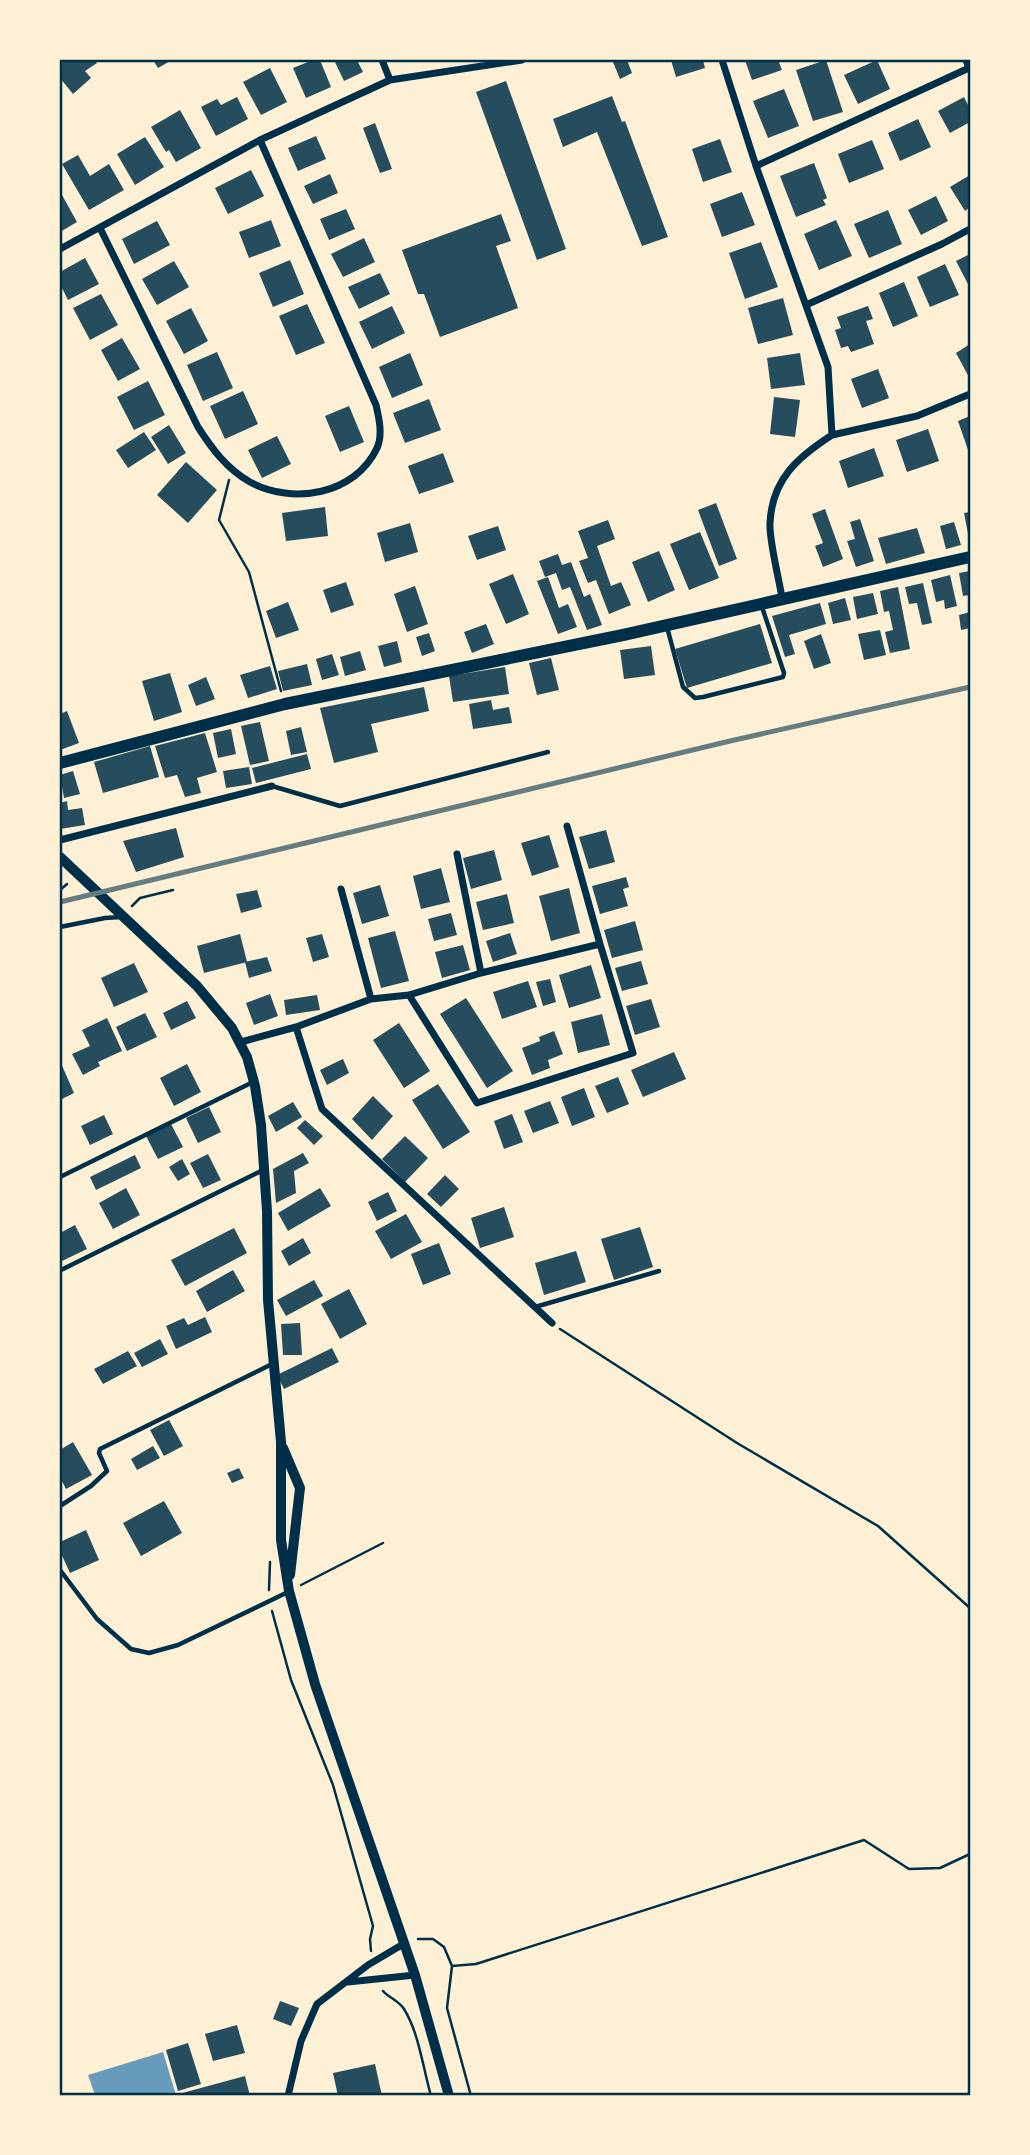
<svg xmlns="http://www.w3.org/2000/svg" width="1030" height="2155" font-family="Helvetica,sans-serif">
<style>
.water{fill:#669bbc}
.building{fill:#264d5e}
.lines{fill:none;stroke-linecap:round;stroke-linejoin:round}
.path{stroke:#003049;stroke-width:2.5}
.service{stroke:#003049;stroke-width:4.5}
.minor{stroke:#003049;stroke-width:7}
.tertiary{stroke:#003049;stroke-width:10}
.secondary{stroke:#003049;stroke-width:12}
.rail{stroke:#657d81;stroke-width:5}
.neatline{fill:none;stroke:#003049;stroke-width:2.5}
</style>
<rect width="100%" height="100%" fill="#fdf0d5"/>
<path class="water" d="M163,2052L176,2095H95L88,2075Z"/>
<path class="building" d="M60,60H95L97,63L85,71L91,78L73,94L60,78Z
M153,60H172L158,68Z
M313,60H320L331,87L306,98L293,68Z
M334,60H357L363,72L344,81Z
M619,60H627L632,73L620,79L613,62Z
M671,60H703L705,68L676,77Z
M745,60H778L782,70L752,80Z
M826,60L843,112L813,121L796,70Z
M877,60L890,89L858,104L844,75Z
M270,68L287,102L261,115L243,82Z
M506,81L566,249L537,260L476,92Z
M784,89L799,126L768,138L753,101Z
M612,96L622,122L625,121L668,237L642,246L597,132L563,147L553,119Z
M237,97L248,119L216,136L201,107L217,99L221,105Z
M964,97L970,109V122L950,133L938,111Z
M180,110L201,148L176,162L169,150L166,152L151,127Z
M918,119L931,147L900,161L888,133Z
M375,123L392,169L380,173L363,128Z
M316,136L326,159L298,171L288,148Z
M145,137L164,167L135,185L117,154Z
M720,139L732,172L703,182L692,149Z
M872,140L884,169L849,183L838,154Z
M78,155L90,176L109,164L124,190L89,210L62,164Z
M814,163L827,198L823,200L826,205L796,217L780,176Z
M251,170L264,196L228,214L215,188Z
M330,174L338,193L313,204L304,186Z
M970,175V207L965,211L950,187Z
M742,192L755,225L722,237L710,204Z
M62,195L77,222L60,232V197Z
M936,196L948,221L921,235L908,210Z
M346,209L355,229L329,240L320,219Z
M888,210L902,244L869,258L854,224Z
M501,214L511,241L496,246L518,308L440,337L424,294H418L402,250Z
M271,220L281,246L249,258L239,232Z
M836,220L852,256L819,270L804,234Z
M157,221L170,245L134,264L122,239Z
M364,238L375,262L343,277L331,254Z
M761,242L778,287L745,299L729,253Z
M970,254V283L968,284L956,261Z
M85,258L99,284L68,300L60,284V272Z
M290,260L304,294L273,307L259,273Z
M174,261L189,287L157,305L142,279Z
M945,264L959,295L930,307L917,277Z
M380,273L390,294L359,309L348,287Z
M904,282L918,316L893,327L879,293Z
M101,294L118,325L90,340L73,308Z
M783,298L793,335L758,344L748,308Z
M307,304L325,343L296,355L279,316Z
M392,306L405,333L372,349L359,322Z
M868,306L873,319L866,321L874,344L851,352L848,346L841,348L835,330L841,328L837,317Z
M191,308L208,341L184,354L166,321Z
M122,338L140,369L118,381L101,350Z
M970,344V379L956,353Z
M217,352L233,388L203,401L187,365Z
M410,353L423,385L392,398L379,367Z
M800,353L805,385L771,389L767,358Z
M878,369L889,398L862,408L851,379Z
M148,381L165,415L134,430L117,397Z
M243,391L258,424L225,439L210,406Z
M774,397L800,400L795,437L770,434Z
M429,399L441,430L405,443L393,413Z
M349,406L364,442L340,452L325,416Z
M970,416V449L968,450L958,421Z
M169,425L186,453L168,464L151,437Z
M928,429L939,461L907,472L896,440Z
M144,432L156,450L128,468L116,450Z
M277,436L291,464L262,478L248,450Z
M874,448L884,476L848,488L839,461Z
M443,453L454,482L419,494L408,466Z
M186,462L217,490L188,523L157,495Z
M716,503L737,559L719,566L698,510Z
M325,507L328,536L286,541L282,513Z
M825,509L843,559L823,567L815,546L823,543L812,514Z
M970,512V539H969L964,513Z
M860,519L874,561L856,567L847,541L855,539L850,522Z
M608,520L615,539L597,546L611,586L621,582L631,605L609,614L596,580L588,583L579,561L588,558L578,531Z
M954,522L961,545L946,549L940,526Z
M410,523L418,552L385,562L377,533Z
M498,526L506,550L477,560L468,536Z
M917,528L925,553L886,564L878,538Z
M700,532L719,578L689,590L670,544Z
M659,551L675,590L648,602L632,562Z
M558,554L562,565L571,562L584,597L590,594L602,625L587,630L570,587L562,590L556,573L545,577L539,561Z
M970,571V595L963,596L959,573Z
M513,574L529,614L506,624L489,584Z
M950,575L957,606L945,609L944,600L936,602L931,580Z
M548,577L559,608L568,604L577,627L558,634L537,581Z
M346,582L354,605L331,613L323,590Z
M923,583L932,623L922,625L917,603L909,604L905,587Z
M415,586L428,624L407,632L394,594Z
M898,587L910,649L890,653L885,632L893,630L889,611L884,612L880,591Z
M873,593L878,614L857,619L853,597Z
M845,598L851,620L833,624L828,603Z
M288,602L299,630L276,638L266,611Z
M820,603L826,624L789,635L795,654L785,657L772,616Z
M970,612V628L961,630L959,615Z
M486,624L494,644L472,653L464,632Z
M760,624L772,663L687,688L675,649Z
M880,630L886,655L864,660L858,634Z
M429,633L435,651L422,656L416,637Z
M821,634L831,663L814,669L804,641Z
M397,641L402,662L384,667L378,646Z
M651,646L655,675L624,679L620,650Z
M360,651L366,670L345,676L340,657Z
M332,654L339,675L322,680L316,659Z
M551,658L559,690L537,695L529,663Z
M307,664L312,685L283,691L278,671Z
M270,666L277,689L248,698L240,675Z
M505,667L509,694L453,702L449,676Z
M170,673L182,712L154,721L142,681Z
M206,677L215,699L196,706L188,685Z
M424,687L429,711L371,724L378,752L334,763L320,708Z
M491,700L493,710L509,707L512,723L473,729L469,704Z
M67,711L79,743L60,750V714Z
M260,722L269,761L250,765L241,726Z
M301,727L307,752L291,755L286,731Z
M231,729L236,754L218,758L213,733Z
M205,733L217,772L197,778L201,793L185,797L177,775L165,778L155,746Z
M150,746L159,777L103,793L94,762Z
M307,754L311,769L256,783L252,768Z
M249,767L252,784L226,788L223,771Z
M73,771L80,794L64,798L60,775Z
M67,801L68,810L82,808L85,825L60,829V803Z
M176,828L184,857L136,872L123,841Z
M606,830L615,862L589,869L579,837Z
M549,835L559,867L532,876L521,843Z
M494,850L502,880L471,889L463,858Z
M441,868L450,902L421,909L413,876Z
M626,877L629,887L623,889L628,906L600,914L592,886Z
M380,885L389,916L362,924L353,893Z
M569,888L580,933L551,941L539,896Z
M257,890L262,907L241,913L236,894Z
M507,894L514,923L483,930L476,902Z
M451,913L457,935L434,941L428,919Z
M635,921L643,950L612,958L604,930Z
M395,931L409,981L381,988L368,938Z
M510,933L517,954L493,962L486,941Z
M240,934L247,962L204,973L197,946Z
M322,934L329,957L313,962L306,938Z
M463,945L470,970L442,978L435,952Z
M267,957L272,971L249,978L245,962Z
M641,961L648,984L622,991L615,968Z
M134,963L148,992L114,1007L101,978Z
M591,965L601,998L569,1008L559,975Z
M550,979L556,1002L543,1006L536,982Z
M528,981L537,1007L502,1019L493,992Z
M270,994L278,1016L254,1025L246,1003Z
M317,995L320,1010L286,1015L284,1000Z
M466,998L513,1071L487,1088L440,1014Z
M651,999L660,1027L635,1035L626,1006Z
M187,1001L196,1018L171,1030L163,1013Z
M145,1013L157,1037L127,1051L116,1027Z
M602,1014L610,1045L578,1053L571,1022Z
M107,1018L122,1051L98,1062L100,1066L83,1075L72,1054L90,1046L82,1030Z
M399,1023L430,1071L404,1088L373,1040Z
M554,1031L563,1054L548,1060L550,1068L532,1075L522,1048L540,1041L539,1037Z
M674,1052L686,1079L643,1097L631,1070Z
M343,1059L349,1073L327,1085L320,1070Z
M60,1061L74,1093L60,1100Z
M187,1064L201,1092L174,1106L160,1078Z
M618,1077L629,1104L607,1113L595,1086Z
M438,1084L470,1132L443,1149L412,1100Z
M584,1088L595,1117L572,1126L561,1097Z
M373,1096L393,1116L372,1140L352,1119Z
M550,1101L559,1123L533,1133L524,1111Z
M293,1102L302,1117L276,1132L268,1116Z
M209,1107L221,1132L198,1143L186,1118Z
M512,1114L523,1142L504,1149L494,1121Z
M104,1115L113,1134L90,1145L81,1126Z
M305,1120L323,1136L314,1145L297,1128Z
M171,1124L183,1147L158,1159L146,1136Z
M405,1136L428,1158L405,1182L382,1159Z
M303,1153L309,1163L294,1171L296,1193L276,1203L273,1169Z
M208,1154L221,1180L203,1188L190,1163Z
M135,1155L141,1168L96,1190L90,1177Z
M182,1159L190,1174L178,1181L169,1167Z
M445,1175L459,1189L441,1207L427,1194Z
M126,1188L140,1215L113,1229L99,1203Z
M320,1188L331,1206L288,1231L278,1213Z
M388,1192L397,1211L377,1221L368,1202Z
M504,1207L514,1237L480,1248L471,1218Z
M406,1214L422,1242L391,1259L375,1231Z
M75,1225L87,1249L60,1262V1233Z
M640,1227L653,1267L614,1280L601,1239Z
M234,1228L247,1253L185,1286L171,1260Z
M303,1238L311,1253L289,1266L281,1251Z
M439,1243L451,1274L423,1285L411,1254Z
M576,1251L586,1282L544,1295L535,1263Z
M233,1270L245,1291L207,1312L196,1291Z
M314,1280L323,1296L286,1316L277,1300Z
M349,1289L367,1324L340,1339L321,1304Z
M205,1317L212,1332L176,1349L166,1326L184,1318L188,1325Z
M300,1323L302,1355H283L281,1324Z
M160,1339L168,1354L142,1367L134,1353Z
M332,1348L339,1362L284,1389L277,1375Z
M128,1351L137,1366L103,1384L94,1369Z
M169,1420L183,1446L164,1456L150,1430Z
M73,1442L92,1475L66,1489L60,1477V1450Z
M153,1446L160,1458L137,1470L131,1459Z
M239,1468L244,1478L232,1483L227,1473Z
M164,1501L182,1533L141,1556L123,1523Z
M86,1530L99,1560L70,1573L60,1551V1542Z
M280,2001L299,2008L291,2026L273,2019Z
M237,2025L245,2053L213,2061L205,2034Z
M188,2043L201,2084L178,2091L166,2050Z
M375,2064L382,2096H338L333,2073Z
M245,2076L250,2096H175V2095Z"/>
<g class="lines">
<path class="path" d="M229,480L219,520L249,572L281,691
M60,890L67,884
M132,906L140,898L173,890
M560,1329L737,1443L878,1526L970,1608
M301,1585L383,1543
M269,1590L270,1562
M272,1611L291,1680L333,1785L373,1926L370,1939L371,1951
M418,1939H433L444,1947L452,1966L447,2008L471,2096
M452,1966L476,1964L864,1840L909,1869L940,1868L970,1854
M383,1991C389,1998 398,2000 404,2009C419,2033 423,2068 431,2096"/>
<path class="service" d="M667,627L683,687L695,698L703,697L783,677L784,673L762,607
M272,786L340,806L548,752
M60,927L105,918L121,917
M60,1177L253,1082
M61,1270L263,1170
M535,1307L659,1271
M60,1506L91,1486L107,1471L99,1453L100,1449L272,1364
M60,1570L97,1619L131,1649L149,1653L178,1645L288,1592"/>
<path class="minor" d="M722,60L756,166L828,367L832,435C798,457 772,479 770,523C769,541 779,578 782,598
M390,80L522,60
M756,166L969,68L966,60
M100,228L198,427C212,449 227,469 250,482C293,505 355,495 377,448C383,435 379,418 376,405L260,140
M60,249L260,140L390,80L382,60
M806,305L942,244L970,229
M832,435L917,416L970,394
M60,840L272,786
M457,854L481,973
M341,889L371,999
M409,995L477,1103L633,1053L600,944
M296,1027L322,1109L552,1323
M241,1042L296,1027L371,999L409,995L481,973L600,944L567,826
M348,1982L415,1975
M288,2096L301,2041L317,2004L368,1965L405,1943"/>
<path class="tertiary" d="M60,857L197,986L232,1028L247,1057L255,1086L261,1125L267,1211L268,1300L281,1442V1540L289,1591L315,1684L415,1975L449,2096
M283,1448L300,1488L290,1575"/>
<path class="secondary" d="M60,763L285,704L623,635L970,557"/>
<path class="rail" d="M60,902L730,741L970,687"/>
</g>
<rect width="1030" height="2155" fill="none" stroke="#fdf0d5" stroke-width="122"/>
<rect x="61" y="61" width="908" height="2033" class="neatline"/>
</svg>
